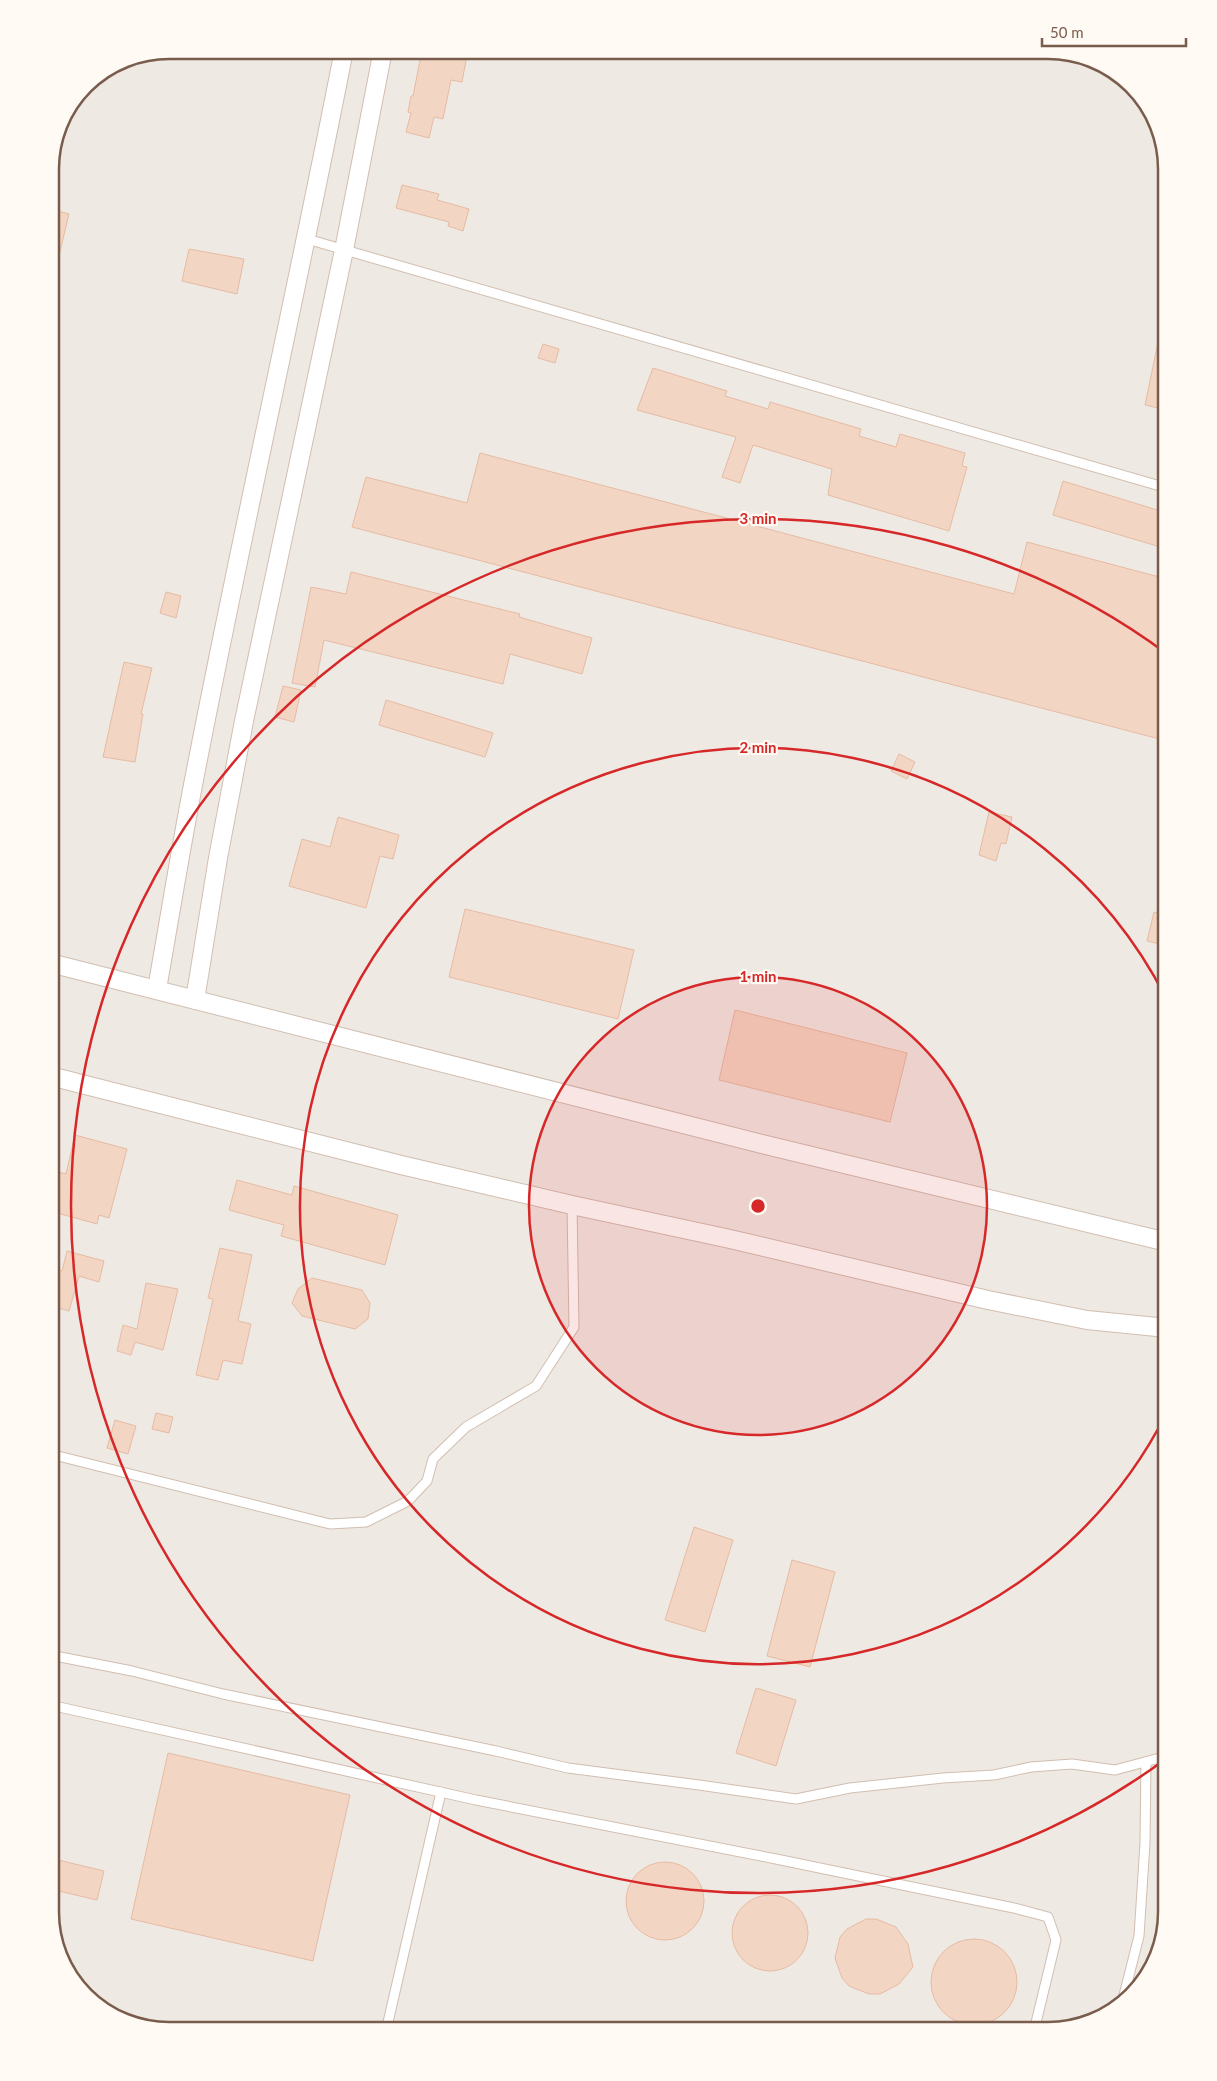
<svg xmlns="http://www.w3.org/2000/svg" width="1217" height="2081" font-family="Lato,sans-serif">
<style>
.industrial{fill:#efe9e4}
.building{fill:#f3d5c3;stroke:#e6bba3}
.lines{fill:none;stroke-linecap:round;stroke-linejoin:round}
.lane-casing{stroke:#d1beb0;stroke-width:11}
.street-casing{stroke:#d1beb0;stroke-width:20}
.lane{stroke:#fff;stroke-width:9}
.street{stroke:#fff;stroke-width:18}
.ring{fill:none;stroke:#d62828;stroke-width:2.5}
.rim{fill:none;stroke:#7a5c4d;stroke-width:2.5}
.centre{fill:#d62828;stroke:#fffaf3;stroke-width:2.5}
.ring-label{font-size:15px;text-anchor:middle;font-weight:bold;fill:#d62828;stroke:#fffaf3;stroke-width:4.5;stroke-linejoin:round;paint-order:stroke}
</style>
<rect width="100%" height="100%" fill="#fdf6ec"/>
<path class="industrial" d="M169,50H1056L1114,70L1155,116L1167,169V1913L1147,1978L1101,2019L1048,2031H161L103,2011L62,1965L50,1912V161L59,123L85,85L124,59Z"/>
<path class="building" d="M422,50H468L462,82L451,80L443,119L434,117L429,138L406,132L411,113L408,112L411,96H413Z
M402,185L439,194L437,200L469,209L463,231L448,226L449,222L396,208Z
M50,209L69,214L56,268L50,267Z
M189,249L244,259L237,294L182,281Z
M1160,333L1167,334V410L1145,405Z
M543,344L559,349L555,363L538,358Z
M653,368L727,391L725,396L768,409L770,402L861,429L859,436L896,447L900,434L965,453L962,466L967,467L949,531L828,495L832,469L753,445L740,483L722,477L736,437L637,410Z
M480,453L1014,594L1027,542L1167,579V741L352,527L366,477L467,503Z
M1063,481L1167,513V549L1053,515Z
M351,572L520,614L519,617L592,638L582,674L510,654L503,684L324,640L315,687L292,683L311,587L346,594Z
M166,592L181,596L176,618L160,613Z
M124,662L152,668L141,714H143L135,762L103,757Z
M283,686L301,690L294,722L275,717Z
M386,700L493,733L485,757L379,725Z
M899,754L915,762L907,779L891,771Z
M989,812L1012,817L1006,844L1001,843L996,861L979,855Z
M338,817L399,835L393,859L380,856L366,908L289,886L302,839L330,847Z
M465,909L634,950L618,1019L449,977Z
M1154,912L1167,915V935L1164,945L1147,941Z
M735,1010L907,1053L890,1122L719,1080Z
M75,1135L127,1149L109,1218L99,1215L97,1224L50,1211V1170L66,1174Z
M237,1180L292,1195L294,1186L398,1215L385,1265L281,1236L284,1225L229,1210Z
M220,1248L252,1255L238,1321L251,1324L242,1364L223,1360L218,1380L196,1375L213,1299L208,1298Z
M67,1251L104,1261L99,1282L79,1276L69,1311L50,1306V1268L62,1271Z
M312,1278L362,1290L370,1303L368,1319L355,1329L302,1316L292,1303L298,1289Z
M146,1283L178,1289L163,1350L135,1342L131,1355L117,1351L123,1325L137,1329Z
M156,1413L173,1417L169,1433L152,1429Z
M115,1420L136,1426L128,1454L107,1448Z
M694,1527L733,1540L705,1632L665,1620Z
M792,1560L835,1572L810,1667L767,1656Z
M756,1688L796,1700L776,1766L736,1753Z
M168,1753L350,1795L313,1961L131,1919Z
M50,1858L104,1871L97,1900L50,1889Z
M626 1901a39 39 0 1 1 78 0a39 39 0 1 1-78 0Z
M732 1933a38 38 0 1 1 76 0a38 38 0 1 1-76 0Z
M866,1919H876L896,1927L908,1944L913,1967L899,1984L880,1994H869L849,1986L842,1978L835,1958L840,1937L847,1929Z
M931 1982a43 43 0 1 1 86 0a43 43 0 1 1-86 0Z"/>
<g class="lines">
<defs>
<path id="lane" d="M307,239L1167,488
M50,1454L330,1524L366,1522L408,1501L427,1481L433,1459L466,1427L536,1386L574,1327L572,1205
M50,1655L132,1671L223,1694L496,1751L568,1768L699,1785L796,1799L850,1788L943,1778L994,1775L1031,1767L1072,1764L1115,1770L1167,1756
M50,1705L476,1800L776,1859L1014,1908L1048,1917L1056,1940L1034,2031
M1123,1999L1139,1936L1145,1843L1146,1762
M386,2031L441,1792"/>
<path id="street" d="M50,963L766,1145L1167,1242
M157,989C169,921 180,853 193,785C240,540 296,296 344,50
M195,1000L218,858L244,721L344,250L383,50
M50,1076L401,1165L572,1205L730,1239L988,1300L1087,1320L1167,1328"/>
</defs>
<use href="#lane" class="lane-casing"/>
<use href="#street" class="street-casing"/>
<use href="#lane" class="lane"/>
<use href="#street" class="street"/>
</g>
<circle cx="758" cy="1206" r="229" fill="#d62828" fill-opacity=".12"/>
<g class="ring">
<circle cx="758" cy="1206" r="229"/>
<path d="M1166 1414A458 458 0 1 1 1166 998"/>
<path d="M1167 1758A687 687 0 1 1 1167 654"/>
</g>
<path d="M0 0H1217V2081H0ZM169 59H1048A110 110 0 0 1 1158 169V1912A110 110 0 0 1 1048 2022H169A110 110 0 0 1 59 1912V169A110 110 0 0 1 169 59Z" fill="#fffaf3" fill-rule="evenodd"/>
<path class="rim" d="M169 59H1048A110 110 0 0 1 1158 169V1912A110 110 0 0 1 1048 2022H169A110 110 0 0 1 59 1912V169A110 110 0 0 1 169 59Z"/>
<circle cx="758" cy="1206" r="8" class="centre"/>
<g class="ring-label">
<text x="758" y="524">3 min</text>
<text x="758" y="753">2 min</text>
<text x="758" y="982">1 min</text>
</g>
<path d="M1042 38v8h144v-8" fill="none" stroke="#7a5c4d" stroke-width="2.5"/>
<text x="1050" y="38" font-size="15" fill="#7a5c4d" stroke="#fffaf3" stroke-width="4" paint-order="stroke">50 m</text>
</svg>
